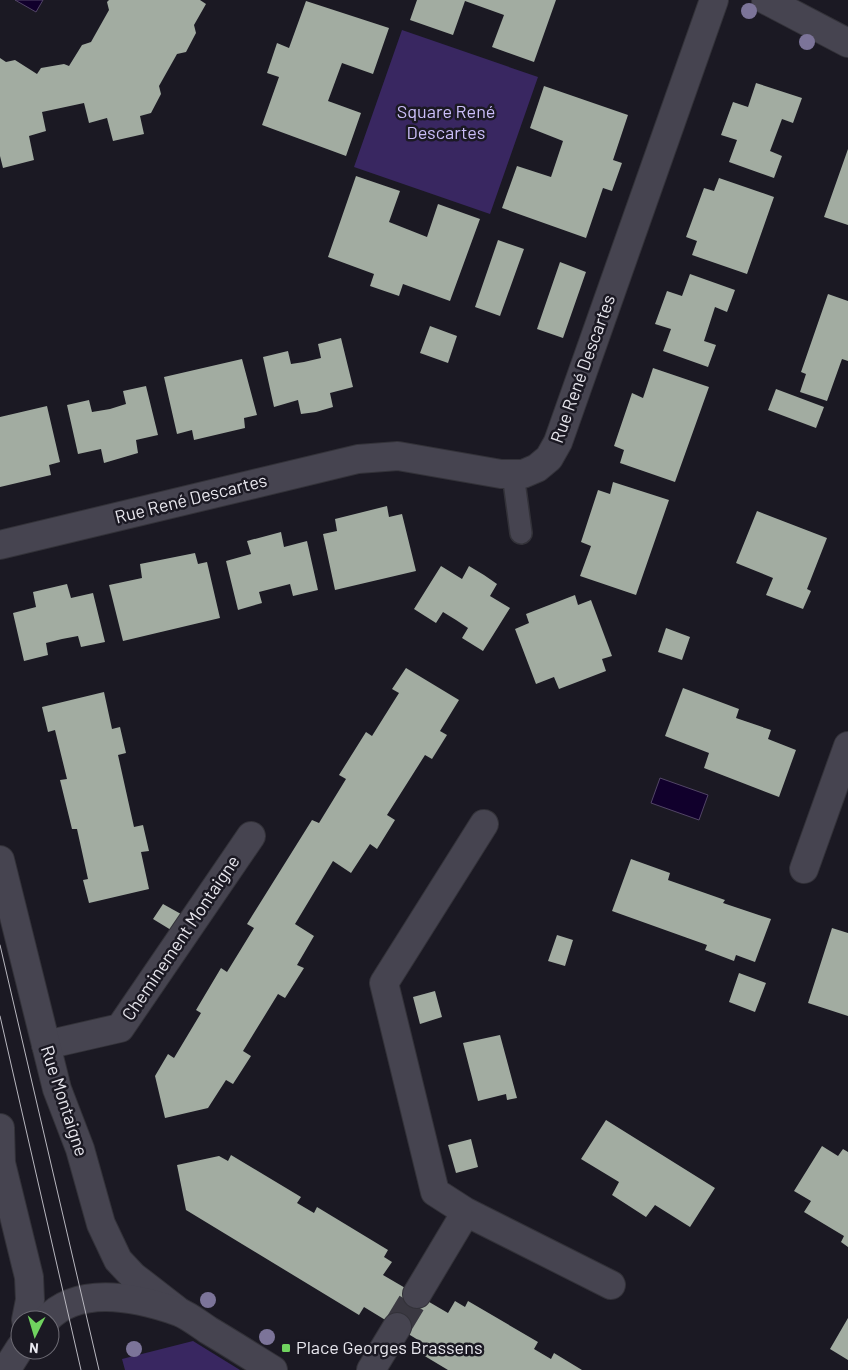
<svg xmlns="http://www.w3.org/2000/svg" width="848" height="1370" font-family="Barlow,sans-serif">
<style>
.green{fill:#392761}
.water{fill:#11002c;stroke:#524566}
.building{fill:#a2aca1}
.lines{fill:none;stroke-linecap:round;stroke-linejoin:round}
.minor-tunnel{stroke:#3a3841;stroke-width:28;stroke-dasharray:28 14;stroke-linecap:butt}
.service-casing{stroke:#333239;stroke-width:24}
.pedestrian-casing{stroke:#333239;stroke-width:30}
.minor-casing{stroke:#333239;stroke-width:30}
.tertiary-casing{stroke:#333239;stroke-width:30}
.service{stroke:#464450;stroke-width:21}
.pedestrian{stroke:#464450;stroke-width:28}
.minor{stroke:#464450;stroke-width:28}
.tertiary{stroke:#464450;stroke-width:28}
.tram{stroke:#b8b7bf;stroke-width:1}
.tree{fill:#7c7499}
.poi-dot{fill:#70d35f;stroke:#1b1923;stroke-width:2}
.labels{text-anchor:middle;stroke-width:5;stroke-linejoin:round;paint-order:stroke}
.park-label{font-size:18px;fill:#cbbef9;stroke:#1b1923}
.street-label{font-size:18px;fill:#e8e7ee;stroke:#1b1923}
.poi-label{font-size:18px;fill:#e8e7ee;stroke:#1b1923;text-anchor:start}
</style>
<rect width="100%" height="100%" fill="#1b1923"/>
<path class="green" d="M402,30L538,77L490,214L354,167Z
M193,1341L240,1370H125L122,1359Z"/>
<path class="water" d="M15,0H43L36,12Z
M660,778L708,795L699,820L651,803Z"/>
<path class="building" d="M109,0H200L206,4L194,25L196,33L186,52L177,54L159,86L161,94L151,113L140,116L144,134L113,141L107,118L89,123L84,103L42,112L46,131L29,136L34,160L3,168L0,156V58L6,62L15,60L37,74L41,68L64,64L69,66L82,45L91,42L109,10L107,2Z
M417,0H556L534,62L492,47L504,15L465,1L453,35L410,20Z
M306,1L389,28L373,74L342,63L328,101L361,113L346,156L262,125L279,77L267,73L277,43L289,48Z
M756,83L802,98L793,123L782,119L770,151L782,156L774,178L729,162L737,140L721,135L733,102L748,107Z
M544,86L628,115L613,160L622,163L612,191L603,188L586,238L502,208L517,166L551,177L563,141L530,128Z
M848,149V225L824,217Z
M356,176L400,191L389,222L427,237L438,204L480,219L450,301L403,284L399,296L370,286L374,274L328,257Z
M719,178L774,197L747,274L692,255L697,241L686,237L704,188L714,191Z
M498,240L524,249L500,316L475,307Z
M560,262L586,272L563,338L537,329Z
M690,274L735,290L727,312L715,307L704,341L716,345L708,367L663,351L671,329L655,324L667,291L682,296Z
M828,294L848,301V361L842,359L827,401L800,392L806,374L801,372Z
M430,326L457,336L448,363L420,353Z
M341,338L353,387L330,393L333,407L316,412L301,414L298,400L274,407L263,357L288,351L291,364L304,362L321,358L318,344Z
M242,359L257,415L244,418L245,428L194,440L192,430L177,434L164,377Z
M653,368L709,387L675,482L620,463L624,450L614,446L632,393L643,398Z
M146,386L158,435L136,440L138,453L104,463L101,449L78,454L67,405L89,400L92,412L110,409L126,404L123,391Z
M776,389L824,407L816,428L768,410Z
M47,406L60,462L49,465L51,475L0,487V417Z
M613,482L669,500L636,595L580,576L591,546L581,542L598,490L610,494Z
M387,506L389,517L402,514L416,571L335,590L323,534L337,531L335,519Z
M757,511L827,538L807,589L811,591L803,609L766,595L773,578L736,563Z
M281,532L284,547L307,541L318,590L293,596L290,584L259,592L262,603L238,610L226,561L251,554L247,541Z
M195,553L198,564L207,562L220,618L123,641L109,585L142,578L140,564Z
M441,566L462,579L469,566L484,575L497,584L490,596L510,608L483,651L462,638L468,628L456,620L443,612L436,623L414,609Z
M67,584L71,598L93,593L105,642L81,647L78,636L62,639L46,643L48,655L24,661L13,613L36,607L33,592Z
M575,595L578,605L591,600L612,656L602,659L606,671L559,689L554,677L536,684L515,629L529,623L526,614Z
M666,628L690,637L682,660L658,652Z
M406,668L459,700L440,731L447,735L432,759L425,755L387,815L395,820L377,849L370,844L351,873L333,861L295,924L314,936L297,965L304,968L285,998L278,994L243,1051L251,1056L233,1084L226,1080L208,1108L165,1118L155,1076L168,1054L174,1058L201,1013L196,1010L221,968L227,972L254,928L247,924L312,820L319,823L346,779L339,775L366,732L372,736L399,693L392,689Z
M683,688L739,709L736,718L771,730L768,739L796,750L779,797L704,768L709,753L665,736Z
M104,692L112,729L120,727L126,753L118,755L134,827L143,825L149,851L141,852L149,889L89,903L83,880L88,879L77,829H72L60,780L67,779L55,730L48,732L42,707Z
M631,859L670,873L668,880L725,900L723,903L771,919L755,962L736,955L734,961L705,950L707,945L612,911Z
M163,904L181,914L171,930L153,919Z
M832,928L848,933V1016L808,1003Z
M557,935L573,940L565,966L548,961Z
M739,973L766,983L755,1012L729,1002Z
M435,991L442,1017L420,1024L413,997Z
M500,1035L517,1098L507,1100L506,1094L478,1101L463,1043Z
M606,1120L715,1188L690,1227L655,1205L646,1217L612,1195L619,1182L581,1159Z
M471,1139L478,1167L456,1173L448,1145Z
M822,1146L838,1156L843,1149L848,1152V1247L841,1242L844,1236L804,1212L811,1201L794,1191Z
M231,1155L301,1197L297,1203L314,1213L317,1207L388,1250L384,1257L392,1262L383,1275L448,1313L455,1301L465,1307L468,1301L538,1342L534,1349L551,1359L554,1353L582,1370H448L423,1355L428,1346L364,1307L359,1315L186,1210L177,1165L219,1156L228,1161Z
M848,1318V1360L830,1349Z"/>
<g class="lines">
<path class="minor-tunnel" d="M397,1327L417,1294"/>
<defs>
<path id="service" d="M513,474L521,533"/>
<path id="pedestrian" d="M46,1045L120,1028L251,836"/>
<path id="minor" d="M766,0L848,43
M0,545L358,459L398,456L501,474H523L537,468L549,458L558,442L714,0
M484,824L384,983L435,1192L466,1212L611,1285
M0,860L57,1089L80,1149L101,1224L118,1260L133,1276L177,1310
M804,869L848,746
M0,1128L1,1163L29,1277L30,1300L26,1320
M417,1294L466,1212
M371,1370L397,1327"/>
<path id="tertiary" d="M46,1320C79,1284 139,1298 179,1312C189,1316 199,1324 208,1330C230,1343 252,1357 273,1370
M6,1370L20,1348"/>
</defs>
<use href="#service" class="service-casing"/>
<use href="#pedestrian" class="pedestrian-casing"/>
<use href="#minor" class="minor-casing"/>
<use href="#tertiary" class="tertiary-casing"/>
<use href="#service" class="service"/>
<use href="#pedestrian" class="pedestrian"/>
<use href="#minor" class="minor"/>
<use href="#tertiary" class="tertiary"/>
<path class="tram" d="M0,945L99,1370
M0,1016L81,1370"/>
</g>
<g class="tree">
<circle cx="749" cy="11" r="8"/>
<circle cx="807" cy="42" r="8"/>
<circle cx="208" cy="1300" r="8"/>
<circle cx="267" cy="1337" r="8"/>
<circle cx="134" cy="1349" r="8"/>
</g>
<rect class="poi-dot" x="281" y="1343" width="10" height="10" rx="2.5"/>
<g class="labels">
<g class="park-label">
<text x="446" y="118">Square René<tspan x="446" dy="21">Descartes</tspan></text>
</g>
<g class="street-label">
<text transform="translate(583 369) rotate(-70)" y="6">Rue René Descartes</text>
<text transform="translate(191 499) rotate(-14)" y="6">Rue René Descartes</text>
<text transform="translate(181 938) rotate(-56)" y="6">Cheminement Montaigne</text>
<text transform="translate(64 1101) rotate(72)" y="6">Rue Montaigne</text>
</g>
<g class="poi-label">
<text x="296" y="1354">Place Georges Brassens</text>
</g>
</g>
<g transform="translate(35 1335) rotate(185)"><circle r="24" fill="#1b1923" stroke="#6d6b74"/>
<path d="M0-4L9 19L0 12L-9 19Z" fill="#70d35f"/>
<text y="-8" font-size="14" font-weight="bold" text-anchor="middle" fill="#e8e7ee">N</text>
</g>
</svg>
